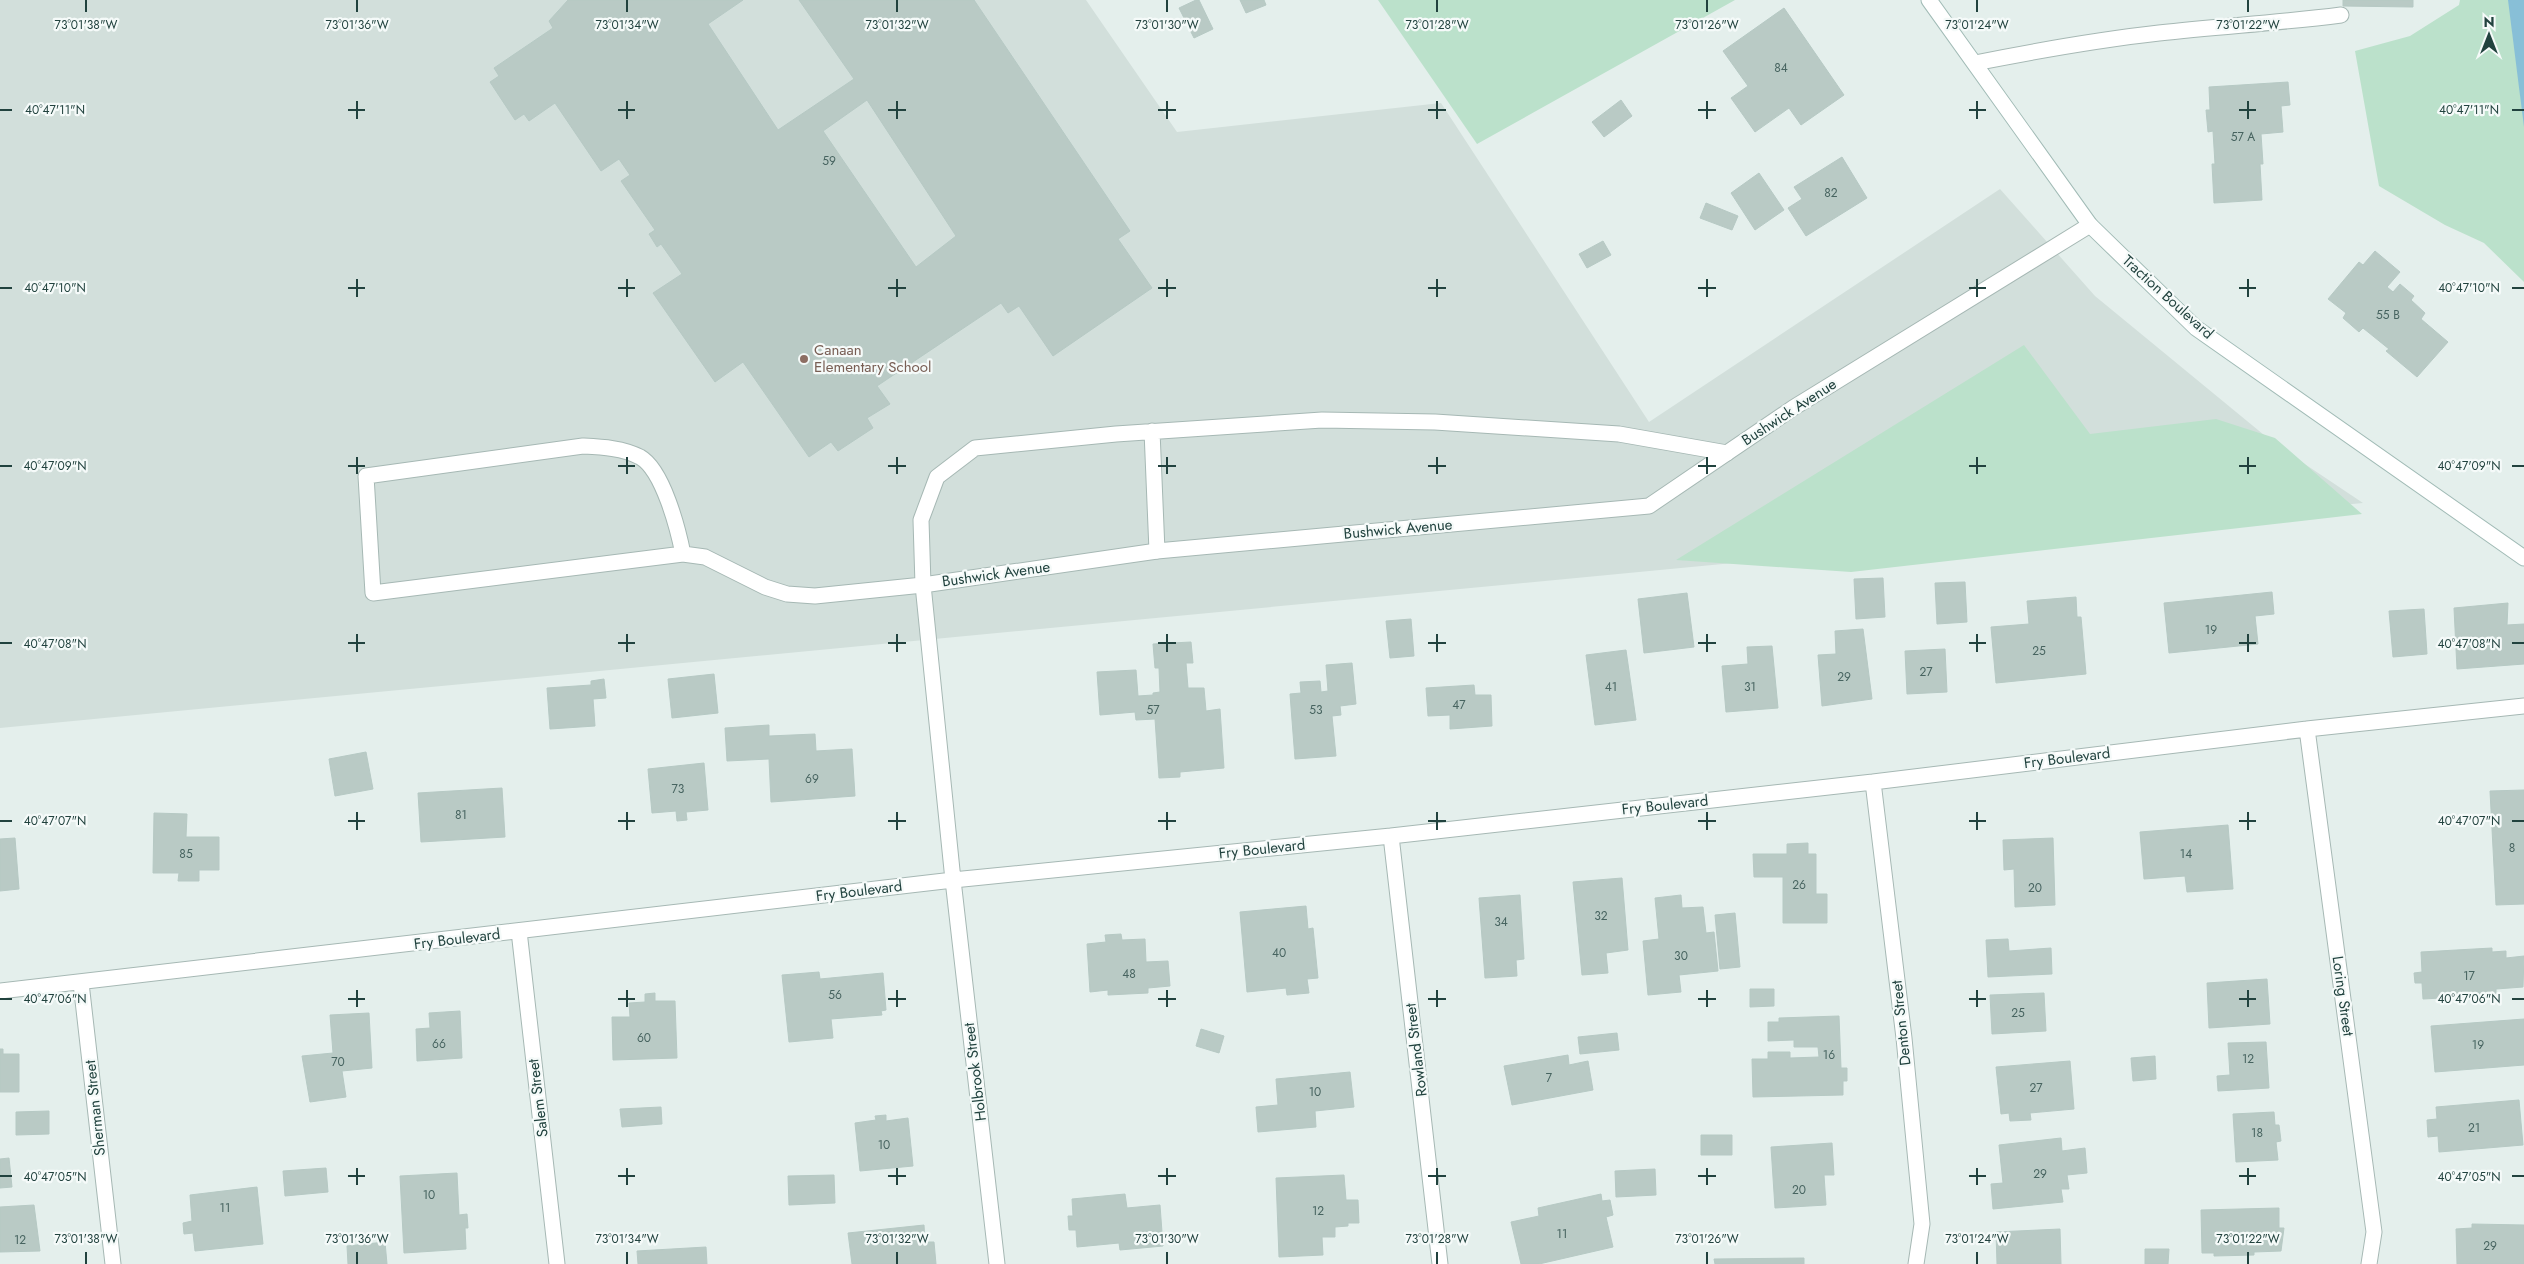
<svg xmlns="http://www.w3.org/2000/svg" width="2524" height="1264" font-family="Jost,sans-serif">
<style>
.built{fill:#d2dfdb}
.green{fill:#bbe1cb}
.water{fill:#88bfd7}
.building{fill:#b9cac5;stroke:#b6c9c4;fill-rule:evenodd}
.lines{fill:none;stroke-linecap:round;stroke-linejoin:round}
.lane-casing{stroke:#a6b8b4;stroke-width:17}
.street-casing{stroke:#a6b8b4;stroke-width:17}
.secondary-casing{stroke:#a1bbb6;stroke-width:17}
.lane{stroke:#fff;stroke-width:15}
.street{stroke:#fff;stroke-width:15}
.secondary{stroke:#fff;stroke-width:15}
.ticks{fill:none;stroke:#21423e;stroke-width:2}
.education-dot{fill:#8d6e63;stroke:#f5faf9;stroke-width:2}
.labels{text-anchor:middle;stroke-width:4.5;stroke-linejoin:round;paint-order:stroke}
.number-label{font-size:12px;fill:#476460}
.street-label{font-size:15px;fill:#21423e;stroke:#f5faf9}
.education-label{font-size:15px;fill:#785e54;stroke:#f5faf9;text-anchor:start}
.ticks-label{font-size:12px;text-anchor:middle;fill:#21423e;stroke:#f5faf9;stroke-width:4.5;stroke-linejoin:round;paint-order:stroke}
</style>
<rect width="100%" height="100%" fill="#e4efec"/>
<path class="built" d="M0,0H1086L1177,132L1441,103L1649,422L2000,189L2095,296L2275,444L2363,503L0,728Z"/>
<path class="green" d="M1378,0H1735L1477,144Z
M2460,0H2524V282L2484,243L2445,225L2379,186L2355,51L2410,36L2459,5Z
M2024,345L2090,434L2216,419L2275,438L2362,514L1851,572L1676,560Z"/>
<path class="water" d="M2508,0H2524V127Z"/>
<path class="building" d="M568,0H743L708,24L778,130L854,79L799,0H974L1130,231L1118,239L1152,288L1053,356L1019,306L1008,313L1001,303L877,386L890,404L867,418L873,428L838,451L831,442L809,457L743,362L715,382L653,293L682,274L661,244L657,247L649,234L655,230L621,181L630,175L619,159L601,171L555,103L529,121L524,114L515,120L490,82L499,76L494,68L553,28L549,21ZM867,100L956,236L916,267L823,131Z
M1196,0H1199L1213,29L1194,38L1179,8Z
M1240,0H1264L1266,5L1246,13Z
M2343,0H2413V7L2343,6Z
M1784,8L1844,95L1801,125L1789,108L1755,132L1731,98L1748,86L1723,51Z
M2288,82L2290,105L2281,106L2283,132L2261,134L2263,164H2260L2262,200L2214,203L2212,164H2215L2213,131L2208,132L2206,110H2210L2209,87Z
M1621,100L1632,116L1604,137L1592,122Z
M1842,157L1867,198L1806,236L1788,208L1802,199L1794,187Z
M1759,173L1784,210L1755,230L1731,193Z
M1706,203L1738,216L1732,230L1700,218Z
M1603,241L1611,255L1587,268L1579,254Z
M2375,251L2400,272L2387,287L2393,292L2400,284L2414,296L2411,300L2425,313L2421,319L2448,342L2417,377L2386,351L2389,349L2363,328L2359,332L2343,318L2346,313L2328,299L2359,262L2363,265Z
M1883,578L1885,617L1856,619L1854,579Z
M1965,582L1967,622L1937,624L1935,583Z
M2272,592L2274,614L2255,616L2258,644L2169,653L2164,603Z
M1687,593L1694,647L1644,653L1638,599Z
M2076,597L2077,617H2081L2086,674L1996,683L1991,627L2029,624L2027,601Z
M2508,603L2507,625L2524,624V664L2457,669L2454,608Z
M2424,609L2427,654L2393,657L2389,611Z
M1411,619L1414,656L1390,658L1386,621Z
M1863,629L1872,699L1822,706L1818,655L1836,654L1835,631Z
M1191,642L1193,663H1186L1188,688H1204L1206,711L1220,709L1224,768L1180,772V777L1159,778L1155,719L1136,720L1135,712L1100,715L1097,672L1136,670L1138,696L1153,695V693L1160,692L1159,668H1155L1153,644Z
M1772,646L1778,708L1726,712L1722,666L1748,664L1747,647Z
M1945,649L1947,692L1907,694L1905,651Z
M1626,650L1636,720L1595,725L1586,655Z
M1352,663L1356,704L1340,706L1341,715L1332,716L1336,756L1295,759L1290,694L1301,693L1300,682L1320,681L1321,692L1328,691L1326,665Z
M714,674L718,713L672,718L668,679Z
M604,679L606,698L593,699L595,726L550,729L547,688L591,685V681Z
M1474,685L1475,695H1491L1492,726L1450,729V715L1428,716L1426,688Z
M769,725V736L815,734L816,751L852,749L855,796L771,802L769,759L727,761L725,728Z
M366,752L373,789L335,796L329,759Z
M704,763L708,810L686,812L687,820L677,821L676,811L652,813L648,769Z
M502,788L505,837L421,842L418,793Z
M2524,790V904L2496,905L2490,791Z
M154,813L187,814L186,837H219V870H199V881H178L179,873H153Z
M2228,825L2233,889L2187,892L2185,876L2144,879L2140,832Z
M15,838L19,889L0,891V839Z
M2053,838L2055,905L2015,907L2014,869L2004,870L2003,840Z
M1808,843V854H1816V894H1827V923H1783V877H1754L1753,854H1787V844Z
M1622,878L1628,950L1606,953L1608,973L1582,975L1573,882Z
M1520,895L1524,959L1516,960L1517,976L1485,978L1479,898Z
M1681,895L1682,908L1703,907L1706,933L1714,932L1718,971L1679,975L1681,992L1648,995L1643,941L1659,939L1655,898Z
M1306,906L1308,929L1313,928L1318,978L1307,979L1309,993L1287,995L1286,988L1247,992L1240,912Z
M1735,913L1740,967L1720,969L1715,915Z
M1121,934L1122,940L1145,939L1146,962L1168,961L1170,986L1148,988V993L1108,995V990L1090,992L1087,944L1106,942L1105,935Z
M2008,939L2009,951L2051,948L2052,974L1988,977L1986,940Z
M2492,948V952L2506,951V958L2524,956L2523,987L2496,989V995L2423,999L2422,983H2415L2414,973L2422,972L2421,952Z
M819,972L820,979L883,973L886,1010L881,1011L882,1015L831,1019L833,1038L789,1042L782,975Z
M2267,979L2270,1024L2209,1028L2207,983Z
M1750,989H1774V1006L1750,1007Z
M655,993V1001H675L677,1058L613,1060L612,1017H630L629,1003L645,1002V994Z
M2044,993L2046,1031L1992,1034L1990,995Z
M460,1011L462,1058L417,1061L416,1029L430,1028L429,1013Z
M369,1013L372,1068L342,1071L346,1097L310,1102L302,1056L333,1053L330,1015Z
M1839,1016L1841,1068H1847V1081H1843V1095L1753,1097L1752,1059H1768V1052H1790V1058L1819,1057L1818,1047H1794V1040L1768,1041V1022H1779V1018Z
M2524,1019V1065L2435,1072L2431,1026Z
M1201,1029L1224,1036L1219,1053L1196,1046Z
M1617,1033L1619,1050L1580,1054L1578,1037Z
M2266,1042L2269,1088L2218,1091L2217,1076L2230,1075L2228,1043Z
M0,1049H3V1054H19V1092H0Z
M1568,1055L1569,1065L1588,1061L1593,1090L1512,1105L1504,1066Z
M2155,1056L2156,1079L2133,1081L2131,1058Z
M2070,1061L2074,1109L2030,1113L2031,1120L2010,1121L2009,1113L2001,1114L1996,1067Z
M1350,1072L1354,1107L1315,1111L1316,1127L1258,1132L1256,1107L1278,1105L1276,1079Z
M2519,1100L2523,1145L2439,1152L2438,1136L2428,1137L2427,1120L2437,1119L2436,1107Z
M661,1107L662,1124L622,1127L620,1109Z
M49,1111V1134L16,1135V1112Z
M2274,1112L2275,1125H2279L2281,1141L2276,1142L2278,1160L2236,1162L2233,1114Z
M886,1115V1121L908,1118L913,1166L860,1171L855,1123L876,1120L875,1116Z
M1701,1135H1732V1155H1701Z
M2061,1138L2062,1151L2085,1148L2087,1173L2067,1175L2069,1189H2061L2063,1202L1993,1209L1991,1184L2003,1183L1999,1145Z
M1832,1143L1834,1175H1824L1826,1205L1775,1208L1771,1147Z
M9,1158L12,1187L0,1188V1159Z
M326,1168L328,1192L285,1196L283,1171Z
M1655,1169L1656,1195L1616,1197L1615,1171Z
M457,1173L459,1215L467,1214L468,1228H465L466,1249L404,1253L400,1176Z
M834,1175L835,1203L789,1205L788,1176Z
M1344,1175L1346,1200H1358L1359,1223H1348V1226L1335,1227V1237H1322L1323,1255L1279,1257L1276,1178Z
M257,1187L263,1244L195,1251L193,1233L184,1234L183,1223L192,1221L190,1195Z
M1125,1194L1127,1208L1160,1205L1163,1246L1120,1250L1119,1243L1077,1247L1076,1230H1069L1068,1216H1073L1072,1199Z
M1601,1194L1602,1201L1610,1200L1613,1215L1606,1217L1613,1247L1539,1264H1521L1511,1222L1539,1216L1538,1208Z
M34,1205L40,1251L0,1252V1207Z
M2279,1208V1228H2284L2281,1251L2254,1252V1255L2214,1256V1253H2202L2201,1210Z
M2472,1224L2524,1225V1264H2457L2456,1229L2472,1228Z
M924,1225L925,1242H934L936,1264H852L848,1233Z
M2060,1229L2061,1264H1997L1996,1232Z
M385,1242L387,1264H348L347,1246Z
M706,1247L707,1264H638L637,1251Z
M2145,1249H2169L2168,1264H2145Z
M1804,1258V1264H1715L1714,1259Z"/>
<g class="lines">
<defs>
<path id="lane" d="M1975,63C2035,51 2097,40 2159,33C2219,26 2280,23 2341,15
M1152,431L1157,551
M683,554C678,529 663,470 640,457C623,448 602,447 583,446L366,476L373,593L683,554L705,557L765,587L787,594L815,596L923,585L921,520L937,477L975,448L1116,434L1322,420L1435,422L1619,434L1727,453"/>
<path id="street" d="M2307,729L2374,1232L2369,1264
M1873,782L1904,1038L1922,1224L1916,1264
M1391,836L1440,1264
M519,931L557,1264
M81,983L113,1264
M0,991L953,880L1391,836L1873,782L2307,729L2524,706
M997,1264L953,880L923,585L1157,551L1649,506L1793,408L2090,225"/>
<path id="secondary" d="M1929,0L2090,225L2196,328L2524,558"/>
</defs>
<use href="#lane" class="lane-casing"/>
<use href="#street" class="street-casing"/>
<use href="#secondary" class="secondary-casing"/>
<use href="#lane" class="lane"/>
<use href="#street" class="street"/>
<use href="#secondary" class="secondary"/>
</g>
<path class="ticks" d="M86,0V12M357,0V12M627,0V12M897,0V12M1167,0V12M1437,0V12M1707,0V12M1977,0V12M2248,0V12M357,101V119M627,101V119M897,101V119M1167,101V119M1437,101V119M1707,101V119M1977,101V119M2248,101V119M0,110H12M348,110H365M618,110H635M888,110H906M1158,110H1176M1428,110H1446M1698,110H1716M1969,110H1986M2239,110H2256M2512,110H2524M357,279V297M627,279V297M897,279V297M1167,279V297M1437,279V297M1707,279V297M1977,279V297M2248,279V297M0,288H12M348,288H365M618,288H635M888,288H906M1158,288H1176M1428,288H1446M1698,288H1716M1969,288H1986M2239,288H2256M2512,288H2524M357,457V474M627,457V474M897,457V474M1167,457V474M1437,457V474M1707,457V474M1977,457V474M2248,457V474M0,466H12M348,466H365M618,466H635M888,466H906M1158,466H1176M1428,466H1446M1698,466H1716M1969,466H1986M2239,466H2256M2512,466H2524M357,634V652M627,634V652M897,634V652M1167,634V652M1437,634V652M1707,634V652M1977,634V652M2248,634V652M0,643H12M348,643H365M618,643H635M888,643H906M1158,643H1176M1428,643H1446M1698,643H1716M1969,643H1986M2239,643H2256M2512,643H2524M357,812V830M627,812V830M897,812V830M1167,812V830M1437,812V830M1707,812V830M1977,812V830M2248,812V830M0,821H12M348,821H365M618,821H635M888,821H906M1158,821H1176M1428,821H1446M1698,821H1716M1969,821H1986M2239,821H2256M2512,821H2524M357,990V1007M627,990V1007M897,990V1007M1167,990V1007M1437,990V1007M1707,990V1007M1977,990V1007M2248,990V1007M0,999H12M348,999H365M618,999H635M888,999H906M1158,999H1176M1428,999H1446M1698,999H1716M1969,999H1986M2239,999H2256M2512,999H2524M357,1168V1185M627,1168V1185M897,1168V1185M1167,1168V1185M1437,1168V1185M1707,1168V1185M1977,1168V1185M2248,1168V1185M0,1176H12M348,1176H365M618,1176H635M888,1176H906M1158,1176H1176M1428,1176H1446M1698,1176H1716M1969,1176H1986M2239,1176H2256M2512,1176H2524M86,1252V1264M357,1252V1264M627,1252V1264M897,1252V1264M1167,1252V1264M1437,1252V1264M1707,1252V1264M1977,1252V1264M2248,1252V1264"/>
<circle class="education-dot" cx="804" cy="359" r="5"/>
<g class="labels">
<g class="number-label">
<text x="1781" y="72">84</text>
<text x="2243" y="141">57 A</text>
<text x="829" y="165">59</text>
<text x="1831" y="197">82</text>
<text x="2388" y="319">55 B</text>
<text x="2211" y="634">19</text>
<text x="2039" y="655">25</text>
<text x="1926" y="676">27</text>
<text x="1844" y="681">29</text>
<text x="1611" y="691">41</text>
<text x="1750" y="691">31</text>
<text x="1459" y="709">47</text>
<text x="1153" y="714">57</text>
<text x="1316" y="714">53</text>
<text x="812" y="783">69</text>
<text x="678" y="793">73</text>
<text x="461" y="819">81</text>
<text x="2512" y="852">8</text>
<text x="186" y="858">85</text>
<text x="2186" y="858">14</text>
<text x="1799" y="889">26</text>
<text x="2035" y="892">20</text>
<text x="1601" y="920">32</text>
<text x="1501" y="926">34</text>
<text x="1279" y="957">40</text>
<text x="1681" y="960">30</text>
<text x="1129" y="978">48</text>
<text x="2469" y="980">17</text>
<text x="835" y="999">56</text>
<text x="2018" y="1017">25</text>
<text x="644" y="1042">60</text>
<text x="439" y="1048">66</text>
<text x="2478" y="1049">19</text>
<text x="1829" y="1059">16</text>
<text x="2248" y="1063">12</text>
<text x="338" y="1066">70</text>
<text x="1549" y="1082">7</text>
<text x="2036" y="1092">27</text>
<text x="1315" y="1096">10</text>
<text x="2474" y="1132">21</text>
<text x="2257" y="1137">18</text>
<text x="884" y="1149">10</text>
<text x="2040" y="1178">29</text>
<text x="1799" y="1194">20</text>
<text x="429" y="1199">10</text>
<text x="225" y="1212">11</text>
<text x="1318" y="1215">12</text>
<text x="1562" y="1238">11</text>
<text x="20" y="1244">12</text>
<text x="2490" y="1250">29</text>
</g>
<g class="street-label">
<text transform="translate(2168 297) rotate(42)" y="5">Traction Boulevard</text>
<text transform="translate(1789 412) rotate(-33)" y="5">Bushwick Avenue</text>
<text transform="translate(1398 529) rotate(-5)" y="5">Bushwick Avenue</text>
<text transform="translate(996 574) rotate(-8)" y="5">Bushwick Avenue</text>
<text transform="translate(2067 758) rotate(-7)" y="5">Fry Boulevard</text>
<text transform="translate(1665 805) rotate(-6)" y="5">Fry Boulevard</text>
<text transform="translate(1262 849) rotate(-6)" y="5">Fry Boulevard</text>
<text transform="translate(859 891) rotate(-7)" y="5">Fry Boulevard</text>
<text transform="translate(457 939) rotate(-7)" y="5">Fry Boulevard</text>
<text transform="translate(2343 996) rotate(82)" y="5">Loring Street</text>
<text transform="translate(1901 1023) rotate(-96)" y="5">Denton Street</text>
<text transform="translate(1416 1050) rotate(-97)" y="5">Rowland Street</text>
<text transform="translate(975 1072) rotate(-97)" y="5">Holbrook Street</text>
<text transform="translate(538 1098) rotate(-97)" y="5">Salem Street</text>
<text transform="translate(95 1108) rotate(-96)" y="5">Sherman Street</text>
</g>
<g class="education-label">
<text x="814" y="355">Canaan<tspan x="814" dy="17">Elementary School</tspan></text>
</g>
</g>
<g class="ticks-label">
<text x="86" y="29">73°01'38"W</text>
<text x="357" y="29">73°01'36"W</text>
<text x="627" y="29">73°01'34"W</text>
<text x="897" y="29">73°01'32"W</text>
<text x="1167" y="29">73°01'30"W</text>
<text x="1437" y="29">73°01'28"W</text>
<text x="1707" y="29">73°01'26"W</text>
<text x="1977" y="29">73°01'24"W</text>
<text x="2248" y="29">73°01'22"W</text>
<text x="55" y="114">40°47'11"N</text>
<text x="2469" y="114">40°47'11"N</text>
<text x="55" y="292">40°47'10"N</text>
<text x="2469" y="292">40°47'10"N</text>
<text x="55" y="470">40°47'09"N</text>
<text x="2469" y="470">40°47'09"N</text>
<text x="55" y="648">40°47'08"N</text>
<text x="2469" y="648">40°47'08"N</text>
<text x="55" y="825">40°47'07"N</text>
<text x="2469" y="825">40°47'07"N</text>
<text x="55" y="1003">40°47'06"N</text>
<text x="2469" y="1003">40°47'06"N</text>
<text x="55" y="1181">40°47'05"N</text>
<text x="2469" y="1181">40°47'05"N</text>
<text x="86" y="1243">73°01'38"W</text>
<text x="357" y="1243">73°01'36"W</text>
<text x="627" y="1243">73°01'34"W</text>
<text x="897" y="1243">73°01'32"W</text>
<text x="1167" y="1243">73°01'30"W</text>
<text x="1437" y="1243">73°01'28"W</text>
<text x="1707" y="1243">73°01'26"W</text>
<text x="1977" y="1243">73°01'24"W</text>
<text x="2248" y="1243">73°01'22"W</text>
</g>
<g transform="translate(2489 35)" stroke="#f5faf9" stroke-width="4" paint-order="stroke">
<path d="M0-4L9 19L0 12L-9 19Z" fill="#21423e"/>
<text y="-8" font-size="14" font-weight="bold" text-anchor="middle" fill="#21423e">N</text>
</g>
</svg>
